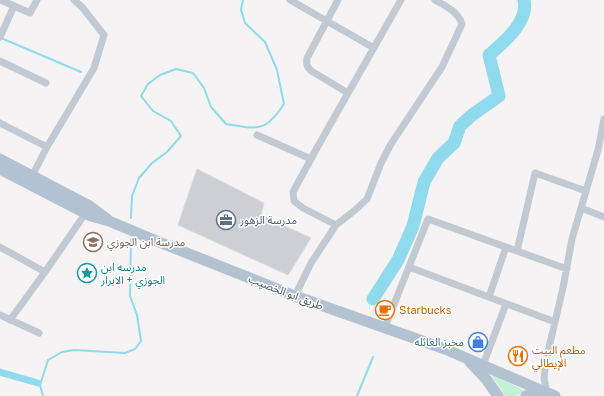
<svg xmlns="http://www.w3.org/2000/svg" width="604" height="396" font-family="'Public Sans','Noto Sans Arabic',sans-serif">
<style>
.green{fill:#c3f1d5}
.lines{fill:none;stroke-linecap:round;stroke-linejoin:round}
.stream{stroke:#90daee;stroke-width:2}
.canal{stroke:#90daee;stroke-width:7}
.river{stroke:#90daee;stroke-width:13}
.building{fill:#cdcfd5;stroke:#d7d9de}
.minor{stroke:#c1cad2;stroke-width:7}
.primary{stroke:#b3c2d1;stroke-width:11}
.labels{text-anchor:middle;stroke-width:3;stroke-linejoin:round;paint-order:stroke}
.service-label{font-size:11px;fill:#4e5e75;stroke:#fff;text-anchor:start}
.education-label{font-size:11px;fill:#785e54;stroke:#fff;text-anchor:start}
.culture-label{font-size:11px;fill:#0d838f;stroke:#fff;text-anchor:start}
.street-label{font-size:11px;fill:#4a5661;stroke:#fff}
.food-label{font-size:11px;fill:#c56008;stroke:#fff;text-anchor:start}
.shop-label{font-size:11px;fill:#366cbe;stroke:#fff;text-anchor:end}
</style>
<rect width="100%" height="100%" fill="#f5f3f3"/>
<path class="green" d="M491,374L525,391L516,396H505Z"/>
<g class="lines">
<path class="stream" d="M1,38L81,72
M131,218L132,196L139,178L152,163L167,152L181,136L171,121L153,111L141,96L148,84L160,75L176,69L193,73L204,88L211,107L226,124C258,129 265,133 284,104L277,70L265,42L245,23L241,10L243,0
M43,396L40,385L48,360L62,352L74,350L125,353L135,349L141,341L137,315L130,296L131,239
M357,396L373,357"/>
<path class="canal" d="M0,372L38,383"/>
<path class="river" d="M373,299L398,260L413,226L424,182L438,158L454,143L460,126L472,115L499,96L489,55C504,42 529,22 524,0"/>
</g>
<path class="building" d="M197,169L264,203L261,215L311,238L288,275L178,225Z"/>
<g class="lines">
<path class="minor" d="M1,0L30,13L37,0
M290,0L374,48
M338,0L307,58C306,65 307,68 313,72L348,93
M0,37L14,6
M0,61L46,83
M0,123L47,147
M257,135L311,159
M32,176L47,147L94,68L104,35L82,7L74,0
M581,208L604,217
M336,225L303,208L294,201L293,192L318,146L401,0
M0,247L45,272
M517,251L535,173L586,191
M409,267L555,322
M295,296L311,263L336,225L354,211L367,199L381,163L391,144L442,67L462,24C458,12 446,6 435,0
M489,297L506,247
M0,315L39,333
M10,320L45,272L85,214
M385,327L428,219L567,269
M483,365L506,304
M547,393L544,378L546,360L563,288L572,239L598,150L604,119"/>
<path class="primary" d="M0,159L88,205L107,219
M0,169L91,216L109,221L159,242L295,296L445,349L545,392
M470,362L486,379L498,396
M526,396C536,391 546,391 555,396"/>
</g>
<defs>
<symbol id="office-ring" viewBox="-11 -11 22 22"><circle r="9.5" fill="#fff" stroke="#5c6f8a" stroke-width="1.5"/><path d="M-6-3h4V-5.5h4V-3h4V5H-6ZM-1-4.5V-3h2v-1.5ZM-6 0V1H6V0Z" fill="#5c6f8a"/></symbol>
<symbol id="school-ring" viewBox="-11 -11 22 22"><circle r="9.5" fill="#fff" stroke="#8d6e63" stroke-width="1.5"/><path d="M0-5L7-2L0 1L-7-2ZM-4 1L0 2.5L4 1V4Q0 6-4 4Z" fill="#8d6e63"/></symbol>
<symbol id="sight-ring" viewBox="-11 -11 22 22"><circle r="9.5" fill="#fff" stroke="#0f9aa8" stroke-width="1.5"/><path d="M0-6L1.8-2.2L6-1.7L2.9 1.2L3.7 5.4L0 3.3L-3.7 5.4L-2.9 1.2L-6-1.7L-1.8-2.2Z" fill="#0f9aa8"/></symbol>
<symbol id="cafe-ring" viewBox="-11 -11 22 22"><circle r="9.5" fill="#fff" stroke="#e8710a" stroke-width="1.5"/><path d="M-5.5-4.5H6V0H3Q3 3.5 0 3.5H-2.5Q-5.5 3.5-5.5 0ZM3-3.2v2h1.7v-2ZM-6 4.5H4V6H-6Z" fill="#e8710a"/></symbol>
<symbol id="shop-ring" viewBox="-11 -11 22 22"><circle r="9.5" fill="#fff" stroke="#3f7fe0" stroke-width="1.5"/><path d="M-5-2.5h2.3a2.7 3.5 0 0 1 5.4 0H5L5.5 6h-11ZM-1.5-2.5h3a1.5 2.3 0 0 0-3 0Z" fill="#3f7fe0"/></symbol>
<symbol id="restaurant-ring" viewBox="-11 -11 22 22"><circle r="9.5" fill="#fff" stroke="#e8710a" stroke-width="1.5"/><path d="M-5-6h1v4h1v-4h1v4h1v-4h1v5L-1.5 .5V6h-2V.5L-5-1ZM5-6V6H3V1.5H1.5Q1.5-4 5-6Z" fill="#e8710a"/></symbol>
</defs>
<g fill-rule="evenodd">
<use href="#office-ring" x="215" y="209" width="22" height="22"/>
<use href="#school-ring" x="82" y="231" width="22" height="22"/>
<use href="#sight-ring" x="76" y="262" width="22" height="22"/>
<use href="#cafe-ring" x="374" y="299" width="22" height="22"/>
<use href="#shop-ring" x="467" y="331" width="22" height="22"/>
<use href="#restaurant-ring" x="507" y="345" width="22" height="22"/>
</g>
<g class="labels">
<g class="service-label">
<text x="240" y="224">مدرسة الزهور</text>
</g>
<g class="education-label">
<text x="107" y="246">مدرسة ابن الجوزي</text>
</g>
<g class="culture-label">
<text x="101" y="271">مدرسه ابن<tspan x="101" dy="13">الجوزي + الابرار</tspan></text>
</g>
<g class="street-label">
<text transform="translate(286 292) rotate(21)" y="4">طريق ابو الخصيب</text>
</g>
<g class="food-label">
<text x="399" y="314">Starbucks</text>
<text x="532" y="354">مطعم البيت<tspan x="532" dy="13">الإيطالي</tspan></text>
</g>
<g class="shop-label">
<text x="464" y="346">مخبز العائله</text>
</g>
</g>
</svg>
